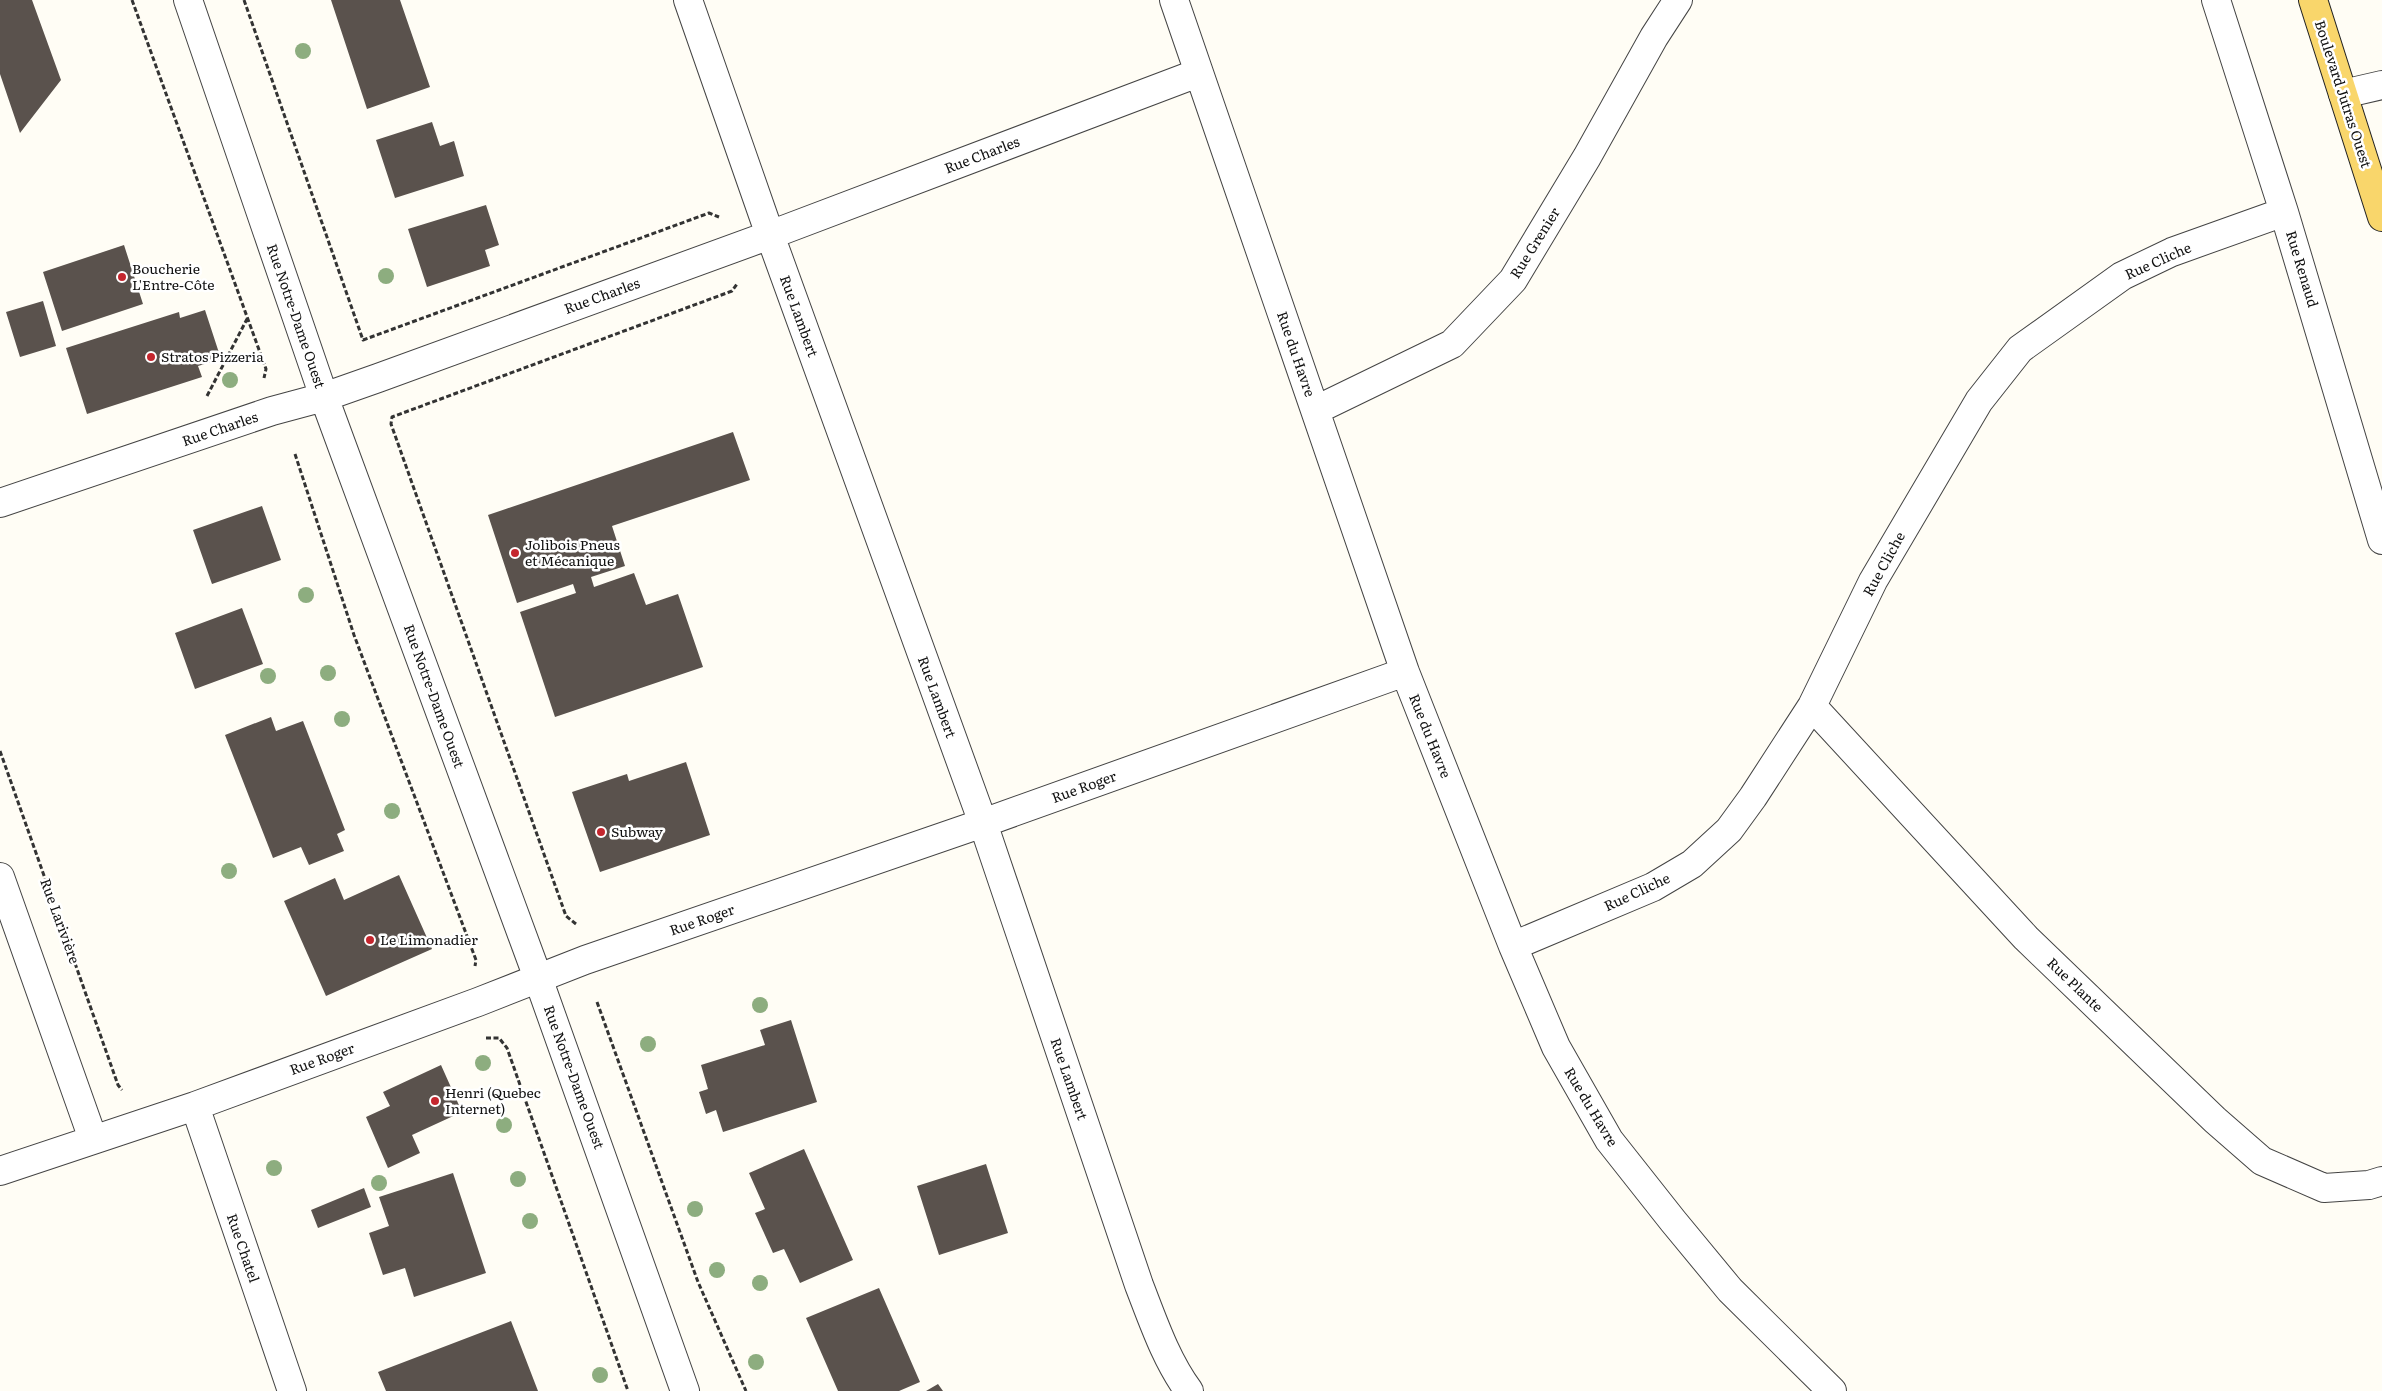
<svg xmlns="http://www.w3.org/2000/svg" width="2382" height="1391" font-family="Literata,serif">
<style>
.building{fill:#5a524d}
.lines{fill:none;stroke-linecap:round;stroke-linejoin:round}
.minor-casing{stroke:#444;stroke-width:30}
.major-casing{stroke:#222;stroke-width:30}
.path{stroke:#333;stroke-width:3;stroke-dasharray:5 2.5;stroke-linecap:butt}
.minor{stroke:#fff;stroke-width:28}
.major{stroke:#f9d66b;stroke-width:28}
.tree{fill:#8dad7f}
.poi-dot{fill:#c4262e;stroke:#fff;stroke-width:2}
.labels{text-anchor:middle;stroke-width:5;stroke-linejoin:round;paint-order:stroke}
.street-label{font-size:14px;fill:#111;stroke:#fff}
.poi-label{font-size:14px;fill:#111;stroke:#fff;text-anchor:start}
</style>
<rect width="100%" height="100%" fill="#fffdf5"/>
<path class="building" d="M0,0H32L61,80L20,133L0,74Z
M331,0H400L430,87L367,109Z
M432,122L440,146L454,141L464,176L395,198L376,140Z
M486,205L499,245L485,250L490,266L427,287L408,229Z
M124,245L143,304L62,331L43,272Z
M43,301L56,346L20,357L6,312Z
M205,310L221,359L198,366L202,377L87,414L66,348L179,312L180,318Z
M733,432L750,480L612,526L625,566L591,577L594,587L634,573L646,605L678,594L703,667L555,717L520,612L576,593L573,584L517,603L488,515Z
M262,506L281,560L212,584L193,530Z
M242,608L263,664L195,689L175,633Z
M271,717L276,731L303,721L345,830L337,834L344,851L309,865L301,847L273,858L225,735Z
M686,762L710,835L600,872L572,792L627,774L629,781Z
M399,875L432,949L326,996L284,901L335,878L344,900Z
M791,1020L817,1102L723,1132L716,1110L706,1114L699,1092L708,1089L701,1065L765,1045L760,1030Z
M441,1065L462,1112L412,1135L420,1153L388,1168L366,1117L390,1106L383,1092Z
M804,1149L853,1260L800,1283L784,1249L773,1253L755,1213L765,1209L749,1173Z
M986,1164L1008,1233L939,1255L917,1186Z
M453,1173L486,1273L414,1297L405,1268L383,1275L369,1233L389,1226L379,1197Z
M364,1188L371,1207L318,1228L311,1210Z
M879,1288L920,1382L899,1391H838L806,1318Z
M511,1321L538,1391H386L378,1372Z
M938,1384L943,1391H926Z"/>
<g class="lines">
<defs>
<path id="minor" d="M188,0L324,397L538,978L685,1391
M688,0L770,235L983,823L1139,1285C1153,1321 1166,1360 1189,1391
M1174,0L1405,672L1513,946L1556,1047L1609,1140L1673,1221L1730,1290L1832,1391
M2216,0L2284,212L2382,540
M2343,94L2382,85
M1316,410L1452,344L1513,280L1587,157L1654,37L1678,0
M0,503L272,411L324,397L378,378L770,235L1198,73
M1812,706L2026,938L2215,1120L2262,1161L2324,1188L2369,1185L2382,1181
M0,877L93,1139
M1513,946L1653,887L1692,864L1729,830L1753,797L1812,706L1873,581L1979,401L2020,349L2122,276L2172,252L2284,212
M195,1106L292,1391
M0,1171L195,1106L478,1002L585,960L983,823L1405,672"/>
<path id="major" d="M2313,0L2382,217"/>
</defs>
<use href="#minor" class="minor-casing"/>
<use href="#major" class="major-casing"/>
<path class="path" d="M132,0L266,369L264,378
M244,0L363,340L709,213L719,217
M207,396L247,319
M295,454L354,635L476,960L475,966
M0,751L118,1085L122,1090
M576,924L566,916L391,424L392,417L732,291L737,284
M597,1002L698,1282L746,1391
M486,1038H499L507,1048L628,1391"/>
<use href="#minor" class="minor"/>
<use href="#major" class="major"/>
</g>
<g class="tree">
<circle cx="303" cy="51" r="8"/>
<circle cx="386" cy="276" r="8"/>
<circle cx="230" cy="380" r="8"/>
<circle cx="306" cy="595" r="8"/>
<circle cx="328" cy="673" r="8"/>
<circle cx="268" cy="676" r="8"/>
<circle cx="342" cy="719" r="8"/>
<circle cx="392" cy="811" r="8"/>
<circle cx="229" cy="871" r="8"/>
<circle cx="760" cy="1005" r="8"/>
<circle cx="648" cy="1044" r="8"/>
<circle cx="483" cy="1063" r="8"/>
<circle cx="504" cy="1125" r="8"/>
<circle cx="274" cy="1168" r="8"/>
<circle cx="518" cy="1179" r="8"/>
<circle cx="379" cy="1183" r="8"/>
<circle cx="695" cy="1209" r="8"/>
<circle cx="530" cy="1221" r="8"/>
<circle cx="717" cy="1270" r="8"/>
<circle cx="760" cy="1283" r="8"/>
<circle cx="756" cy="1362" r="8"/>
<circle cx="600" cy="1375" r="8"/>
</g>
<g class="poi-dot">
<circle cx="122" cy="277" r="5"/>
<circle cx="151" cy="357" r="5"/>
<circle cx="515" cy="553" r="5"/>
<circle cx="601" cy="832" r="5"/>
<circle cx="370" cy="940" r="5"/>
<circle cx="435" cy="1101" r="5"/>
</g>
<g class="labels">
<g class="street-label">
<text transform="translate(2343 94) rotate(72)" y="5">Boulevard Jutras Ouest</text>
<text transform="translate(982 155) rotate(-21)" y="5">Rue Charles</text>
<text transform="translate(1535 243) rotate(-58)" y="5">Rue Grenier</text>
<text transform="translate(2158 261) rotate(-24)" y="5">Rue Cliche</text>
<text transform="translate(2302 269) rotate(73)" y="5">Rue Renaud</text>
<text transform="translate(602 296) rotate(-20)" y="5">Rue Charles</text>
<text transform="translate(296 316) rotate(71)" y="5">Rue Notre-Dame Ouest</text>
<text transform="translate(799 316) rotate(70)" y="5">Rue Lambert</text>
<text transform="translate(1296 354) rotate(71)" y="5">Rue du Havre</text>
<text transform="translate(220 429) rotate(-19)" y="5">Rue Charles</text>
<text transform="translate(1884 564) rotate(-61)" y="5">Rue Cliche</text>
<text transform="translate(434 696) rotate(70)" y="5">Rue Notre-Dame Ouest</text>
<text transform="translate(937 697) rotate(70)" y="5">Rue Lambert</text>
<text transform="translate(1430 736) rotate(68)" y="5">Rue du Havre</text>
<text transform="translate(1084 787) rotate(-20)" y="5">Rue Roger</text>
<text transform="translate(1637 892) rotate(-25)" y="5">Rue Cliche</text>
<text transform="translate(702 920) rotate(-19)" y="5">Rue Roger</text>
<text transform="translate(60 921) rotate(70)" y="5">Rue Larivière</text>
<text transform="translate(2075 985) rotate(44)" y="5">Rue Plante</text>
<text transform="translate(322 1059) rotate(-20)" y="5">Rue Roger</text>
<text transform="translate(574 1077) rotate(70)" y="5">Rue Notre-Dame Ouest</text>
<text transform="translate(1069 1079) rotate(71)" y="5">Rue Lambert</text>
<text transform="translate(1591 1107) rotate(59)" y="5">Rue du Havre</text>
<text transform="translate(243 1248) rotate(71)" y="5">Rue Chatel</text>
</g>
<g class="poi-label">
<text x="132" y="274">Boucherie<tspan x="132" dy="16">L'Entre-Côte</tspan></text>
<text x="161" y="362">Stratos Pizzeria</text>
<text x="525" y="550">Jolibois Pneus<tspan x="525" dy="16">et Mécanique</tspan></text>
<text x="611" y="837">Subway</text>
<text x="380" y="945">Le Limonadier</text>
<text x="445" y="1098">Henri (Quebec<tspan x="445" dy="16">Internet)</tspan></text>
</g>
</g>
</svg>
